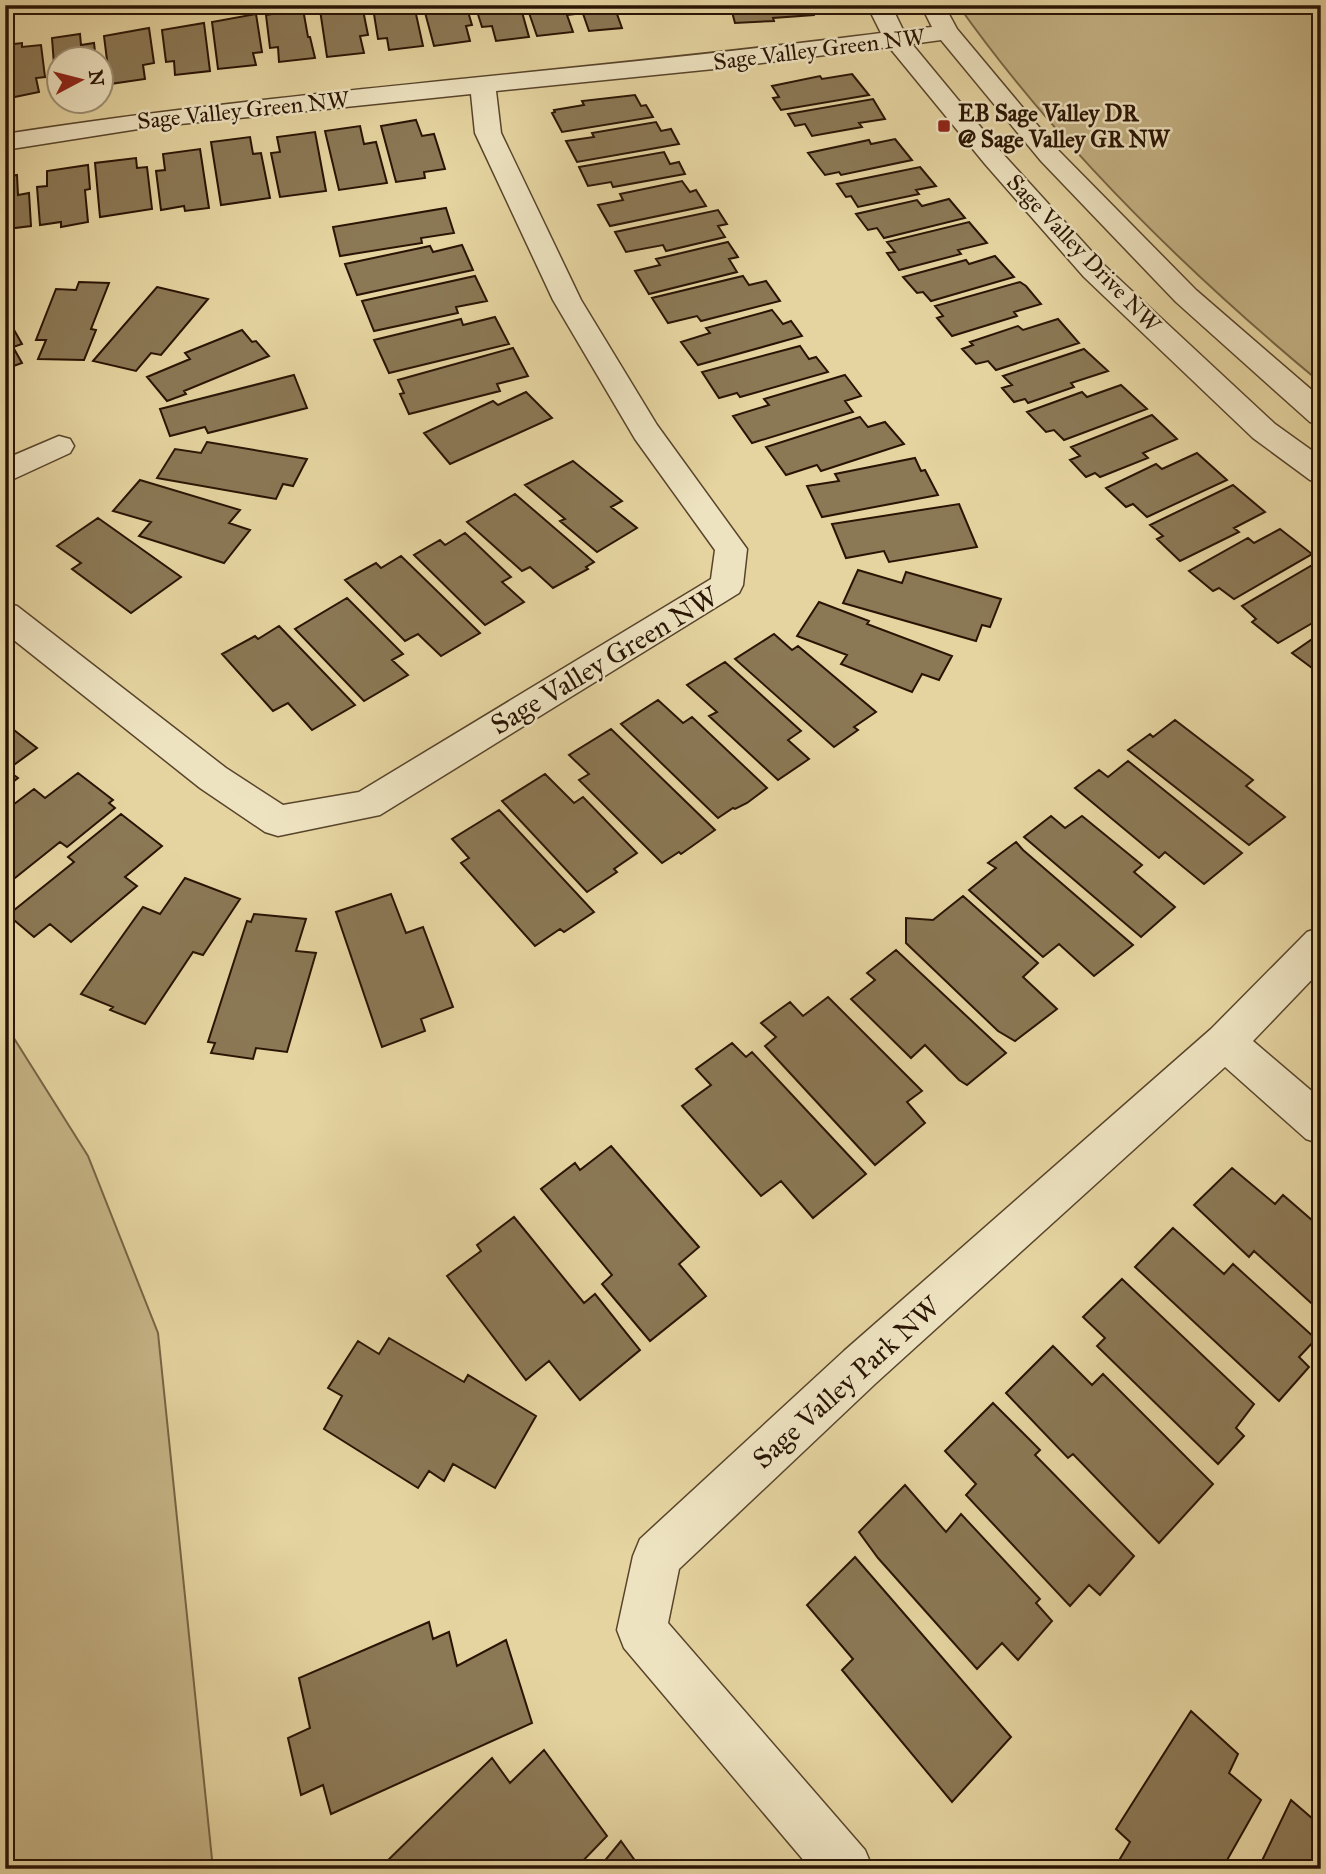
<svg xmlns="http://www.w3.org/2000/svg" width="1326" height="1874" font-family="'IM FELL Great Primer',serif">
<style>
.green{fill:#c5b385;stroke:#776444;stroke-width:2}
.building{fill:#8b7855;stroke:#291404;stroke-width:2}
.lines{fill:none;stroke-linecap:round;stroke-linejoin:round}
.minor-casing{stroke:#58442b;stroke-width:3}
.minor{fill:#eee3c1;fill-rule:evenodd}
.poi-dot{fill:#8f2418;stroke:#eee3c1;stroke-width:2.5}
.labels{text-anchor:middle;stroke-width:5;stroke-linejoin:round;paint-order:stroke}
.far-street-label{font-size:23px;fill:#291404;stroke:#eee3c1}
.far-poi-label{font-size:23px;font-weight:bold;fill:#291404;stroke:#eee3c1;text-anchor:start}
.street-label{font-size:28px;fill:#291404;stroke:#eee3c1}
</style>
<rect width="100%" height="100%" fill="#e5d4a0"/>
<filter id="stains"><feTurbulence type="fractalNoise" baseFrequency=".00286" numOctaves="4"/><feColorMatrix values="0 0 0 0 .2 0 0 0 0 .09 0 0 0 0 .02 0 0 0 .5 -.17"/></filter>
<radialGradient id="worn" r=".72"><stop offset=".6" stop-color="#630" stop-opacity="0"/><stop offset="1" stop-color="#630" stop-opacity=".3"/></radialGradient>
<path class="green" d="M958,5H1321V383C1188,273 1058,146 958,5Z
M5,1024L88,1156L158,1333L213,1869H5Z"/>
<path class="building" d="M333,5H362L368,35L360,36L364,53L327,57L320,10L334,9Z
M390,5H414L423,46L389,50L387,38L378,39L373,8Z
M423,5H466L472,25L466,26L470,41L434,46Z
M475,5H520L529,37L496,41L492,26L482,27Z
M530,5H573L576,14L567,15L573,32L537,36L529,13L532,12Z
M580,5H621L624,13L617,14L622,28L589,31Z
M724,5H813L816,12L814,15L773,18L774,21L735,23L732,12L726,13Z
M303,9L308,37H310L315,58L279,62L278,47L270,48L266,15Z
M256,14L262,52L253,53L256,65L218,69L212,22Z
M204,23L210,71L175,75L174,61L166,62L162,30Z
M149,28L154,63L143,65L145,79L110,84L104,36Z
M80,34L81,45L94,43L96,60H60V77L55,78L52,38Z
M22,43V47L41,45L45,77L36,78L39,92L5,99V45Z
M852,74L869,95L781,110L773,98L779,97L772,86L820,76L822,79Z
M635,95L641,106L646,105L653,117L562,132L552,113L555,112L554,110L584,105L582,101Z
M873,99L885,119L859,123L862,127L812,136L805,124L795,126L788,114Z
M416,120L422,136L434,134L445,169L424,172L425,178L396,182L381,126Z
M656,122L661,131L671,129L679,144L577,162L566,141L594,137L592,133Z
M360,126L364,144L376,142L387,183L339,190L325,131Z
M315,132L326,191L280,197L271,153L280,152L277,137Z
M250,137L253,154L261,153L270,198L221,205L211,142Z
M895,139L912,160L841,175L839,172L825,175L808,153L869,140L871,144Z
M200,149L209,208L185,211L184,206L161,210L156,171L165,170L163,154Z
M664,152L670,164L679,162L685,174L613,187L611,182L588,186L579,167Z
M136,158L137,168L147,167L152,209L100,217L95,163Z
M88,165L90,189L85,190L88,222L61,227V222L40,225L37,187L47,186V171Z
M920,167L936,186L916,190L919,194L858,207L851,196L846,197L837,184Z
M17,175L18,195L29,193L31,226L7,229L5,238V177Z
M682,181L690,192L696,190L706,206L610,226L598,205L623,200L620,194Z
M949,199L965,218L884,238L877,228L868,230L856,214L917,200L922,206Z
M446,208L454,233L421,238L422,243L340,256L333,227Z
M718,210L727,224L718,226L725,237L666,251L663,245L626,252L615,232Z
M969,222L987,243L958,250L961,254L899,270L887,253L895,252L887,242Z
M728,242L738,257L729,259L737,272L649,294L635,271L660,265L656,259Z
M462,245L473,270L357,295L345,264L430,246L433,252Z
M995,256L1014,277L931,301L923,292L917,293L903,277L966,260L969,264Z
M475,276L487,301L456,307L458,313L374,331L362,301Z
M743,276L749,285L766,281L780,301L701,321L697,316L668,323L652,298Z
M79,282L109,283L91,329L96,330L84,360L38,359L46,340H36L56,289L76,290Z
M1020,282L1026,286L1041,304L1014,312L1017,316L952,336L937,318L943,316L935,306Z
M157,287L208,299L161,355L151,353L136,371L93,361Z
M772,310L783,324L791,321L802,336L698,365L681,342L710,333L706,328Z
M5,314L22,344L13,347L22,363L5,369Z
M495,317L509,344L389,373L374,340L461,319L463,325Z
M1058,319L1079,343L996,370L988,361L976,364L962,349L973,345L970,342L1018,326L1023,330Z
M242,330L252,342L256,341L269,356L184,391L186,394L167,401L147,377L190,359L185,353Z
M800,346L809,359L816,357L828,372L740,397L737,393L719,398L702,372Z
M513,348L528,376L497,384L500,391L409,414L400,394L404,393L398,380Z
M1084,349L1108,371L1071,383L1074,387L1028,403L1025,399L1014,402L1002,388L1012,385L1003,376Z
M294,375L307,408L208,433L205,427L170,436L160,409Z
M845,375L861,396L845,401L853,412L752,443L733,416L769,405L764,399Z
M1121,385L1147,409L1064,440L1054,430L1046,432L1027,412L1082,392L1087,397Z
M526,392L552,418L450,464L424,433L493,401L498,405Z
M1152,415L1177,439L1143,453L1148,458L1100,477L1095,473L1086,477L1070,460L1080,456L1071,447Z
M860,417L868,427L885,422L904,444L821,471L817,465L786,475L766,447Z
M207,442L307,459L293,486L283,484L276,499L157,478L175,449L201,453Z
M1197,453L1227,480L1147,517L1133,504L1126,507L1106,488L1156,464L1162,469Z
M915,458L921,471L925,470L938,495L822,517L807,486L839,481L835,474Z
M573,461L622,501L611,507L637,528L597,552L560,521L565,519L525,485Z
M140,480L240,510L229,523L250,530L224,563L139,536L151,522L113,511Z
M1233,485L1265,512L1234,528L1239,532L1180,561L1157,539L1163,536L1150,525Z
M515,494L594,562L586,567L588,569L553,588L530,567L522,571L467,522Z
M959,504L977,547L889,562L884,551L846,558L832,524Z
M98,518L181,577L131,613L72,569L81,563L57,546Z
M1280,529L1312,554L1234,599L1219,588L1213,591L1189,571L1248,538L1254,543Z
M465,533L511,577L502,582L524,602L485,625L414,555L440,540L445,545Z
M401,556L480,633L441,656L418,634L405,641L345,580L376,563L381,568Z
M1321,560V618L1278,643L1252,622L1256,619L1242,606Z
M858,570L902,583L906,572L1001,599L990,627L982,625L976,641L843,603Z
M347,598L403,654L392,660L408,675L364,701L295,629Z
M819,602L869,621L867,624L952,656L939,680L922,674L912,692L841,664L847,655L797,636Z
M279,626L355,705L312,730L288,703L273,711L222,654L255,636L258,639Z
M1321,633V673L1320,674L1292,653Z
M774,634L792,650L798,646L876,712L854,727L858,730L834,747L735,659Z
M725,662L801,731L788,740L809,759L778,780L709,716L717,712L687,685Z
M658,700L683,723L692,717L767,788L747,803L735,809L733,808L718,818L621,724Z
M1175,720L1253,780L1246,786L1285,817L1249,845L1128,750L1150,734L1153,737Z
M5,723L37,748L7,770L18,778L5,788Z
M611,729L715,830L681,854L679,852L662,863L579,780L589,774L569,755Z
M1128,761L1242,853L1204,884L1165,852L1159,858L1075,788L1099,770L1108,777Z
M78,773L113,800L109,803L115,808L67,847L60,842L5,886V811L34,789L45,798Z
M545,774L574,803L583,797L637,853L614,869L617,872L587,892L502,801Z
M499,810L594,912L564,932L560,929L535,946L461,863L469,858L452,839Z
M121,814L162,846L125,877L137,886L71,942L50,924L34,937L8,915L74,862L68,857Z
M1051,816L1065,828L1082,816L1142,865L1134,872L1175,907L1141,937L1024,837Z
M1016,842L1023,850L1133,945L1094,976L1059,944L1043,957L969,890L996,868L988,863Z
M185,878L240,899L203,955L193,952L145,1024L110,1010L113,1007L81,994L143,907L160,914Z
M391,894L406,933L423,927L453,1007L421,1019L425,1031L382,1047L336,912Z
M963,896L1038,963L1023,977L1057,1009L1015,1041L998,1031L906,943V918L933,920Z
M254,914L306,919L296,951L316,953L287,1052L256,1048L253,1059L211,1053L215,1043L208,1042L247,921L251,922Z
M896,950L1006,1053L967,1085L959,1080L925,1045L911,1058L851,999L875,980L867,973Z
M828,997L922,1091L907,1102L925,1123L875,1165L765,1046L776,1037L761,1023L790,1002L803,1016Z
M732,1043L746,1057L752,1052L866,1174L813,1218L781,1181L761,1196L682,1106L711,1085L696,1069Z
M611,1146L699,1247L679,1264L706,1296L650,1341L602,1284L612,1275L541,1189L575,1163L580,1170Z
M1232,1168L1275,1204L1283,1195L1321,1228V1312L1254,1251L1249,1257L1194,1205Z
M514,1217L584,1303L595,1294L640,1350L580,1400L549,1361L526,1380L447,1276L481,1251L477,1245Z
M1173,1228L1224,1274L1233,1264L1316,1339L1299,1357L1309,1367L1279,1401L1135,1267Z
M1122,1279L1254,1404L1236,1428L1244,1436L1218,1464L1097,1346L1105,1338L1083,1317Z
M389,1338L464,1382L468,1375L536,1416L495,1488L453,1464L444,1481L429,1471L418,1488L324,1429L342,1396L328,1388L358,1341L379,1354Z
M1053,1346L1092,1385L1103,1374L1213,1484L1159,1543L1073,1454L1068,1458L1006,1393Z
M993,1403L1040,1450L1035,1455L1134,1556L1100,1595L1089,1585L1070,1606L966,1495L976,1484L945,1451Z
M905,1485L946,1532L961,1514L1040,1599L1036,1603L1052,1621L1018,1660L1002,1643L977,1669L878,1558L859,1532Z
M855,1557L1011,1737L952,1802L842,1670L853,1659L807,1605Z
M429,1622L433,1639L449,1632L457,1666L506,1640L532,1723L331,1814L323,1785L301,1795L288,1738L310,1728L299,1678Z
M1191,1711L1238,1754L1229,1773L1261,1800L1222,1869H1114L1130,1842L1116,1829Z
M544,1750L607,1836L575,1869H379L492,1758L510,1783Z
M1291,1800L1321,1826V1869H1258Z
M621,1841L641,1869H598Z"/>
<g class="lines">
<defs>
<path id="minor" d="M867,5H891L903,30L932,27L921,5H944L957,29L1059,151L1196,290L1321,398V425L1310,422L1176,302L1041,161L941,40L912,44L1003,154L1104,265L1275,424L1321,457V483L1310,480L1253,438L1084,277L985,164L889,47L714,69L496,91L501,133L581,300L657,425L747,549L743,585L739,593L380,815L278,836L265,832L200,788L5,633V603L17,606L226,768L283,805L359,792L711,579L715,550L635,439L553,300L475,133L471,94L151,127L5,150V134C296,89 589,71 881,33Z
M59,436L70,439L74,446L70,453L5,483V459Z
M1321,927V970L1253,1041L1321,1099V1144L1306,1139L1225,1067L876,1383L679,1569L668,1623L865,1850L873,1869H811L624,1648L617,1630L633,1556L640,1539L844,1351L1211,1029L1307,932Z"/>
</defs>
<use href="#minor" class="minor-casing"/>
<use href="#minor" class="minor"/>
</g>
<rect class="poi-dot" x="937" y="119" width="14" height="14" rx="3.5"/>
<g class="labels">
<g class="far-street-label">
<text transform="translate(819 49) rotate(-7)" y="8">Sage Valley Green NW</text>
<text transform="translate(243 110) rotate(-6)" y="8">Sage Valley Green NW</text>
<text transform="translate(1084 253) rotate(46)" y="8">Sage Valley Drive NW</text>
</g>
<g class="far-poi-label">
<text x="958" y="121">EB Sage Valley DR<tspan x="958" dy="26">@ Sage Valley GR NW</tspan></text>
</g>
<g class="street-label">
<text transform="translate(604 660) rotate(-31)" y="10">Sage Valley Green NW</text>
<text transform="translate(846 1382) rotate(-42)" y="10">Sage Valley Park NW</text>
</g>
</g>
<rect width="1326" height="1874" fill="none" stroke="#e5d4a0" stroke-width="28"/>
<rect x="7" y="7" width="1312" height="1860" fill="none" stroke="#291404" stroke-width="3.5"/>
<rect x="14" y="14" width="1298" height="1846" fill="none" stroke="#291404" stroke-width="2"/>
<g transform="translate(80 80) rotate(83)"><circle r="33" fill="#eee3c1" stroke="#9f9075" stroke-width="2"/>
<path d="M0-5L12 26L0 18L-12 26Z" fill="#8f2418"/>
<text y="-10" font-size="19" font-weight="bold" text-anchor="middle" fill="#291404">N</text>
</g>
<rect width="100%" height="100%" filter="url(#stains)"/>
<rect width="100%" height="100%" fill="url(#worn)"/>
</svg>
